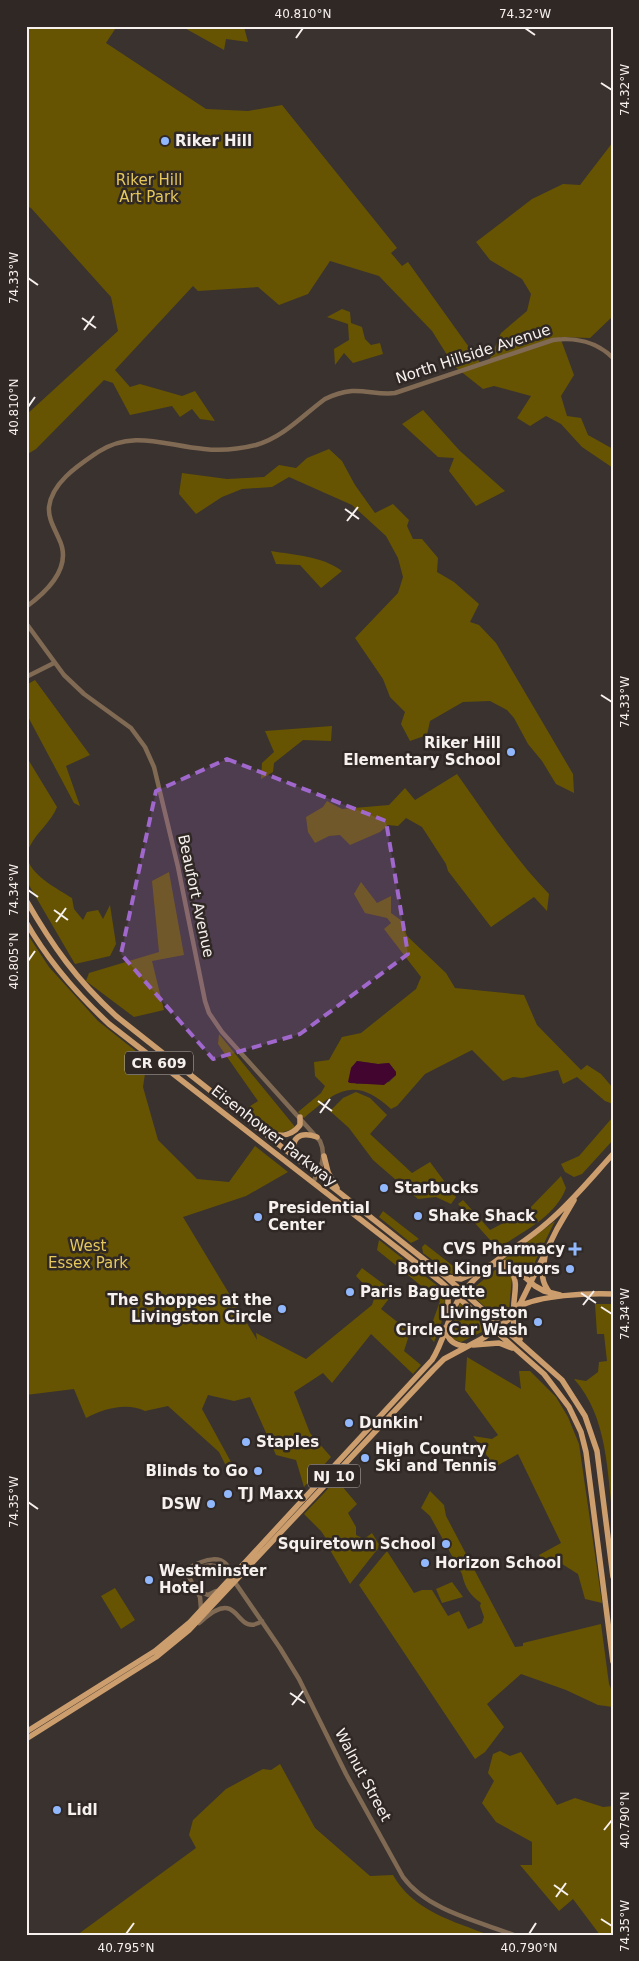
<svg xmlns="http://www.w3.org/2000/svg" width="639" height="1961" font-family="'DejaVu Sans',sans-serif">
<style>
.green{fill:#665402;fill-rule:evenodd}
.water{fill:#41052f}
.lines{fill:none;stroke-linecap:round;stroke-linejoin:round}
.tertiary{stroke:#816a53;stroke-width:4.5}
.primary{stroke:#cd9e6d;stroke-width:5.5}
.marked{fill:#a067cd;fill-opacity:0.2;stroke:#a067cd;stroke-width:4;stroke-dasharray:10 6;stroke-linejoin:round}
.ticks{fill:none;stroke:#f6f1ef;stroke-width:2}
.poi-dot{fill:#91b8fd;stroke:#302825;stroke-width:2}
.labels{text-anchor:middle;stroke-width:5;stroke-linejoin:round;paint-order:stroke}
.shield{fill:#302825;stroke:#bbb5b2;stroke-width:1}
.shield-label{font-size:14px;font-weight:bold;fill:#f6f1ef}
.poi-label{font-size:15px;font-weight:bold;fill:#f6f1ef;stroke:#302825;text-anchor:start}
.park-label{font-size:15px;fill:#e4c85c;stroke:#302825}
.street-label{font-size:15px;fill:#f6f1ef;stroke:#302825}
.neatline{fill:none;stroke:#f6f1ef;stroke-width:2}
.ticks-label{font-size:12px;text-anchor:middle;fill:#f6f1ef}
</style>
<rect width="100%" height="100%" fill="#3a322f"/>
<path class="green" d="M26,26H117L106,43L206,109L248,111L282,105L397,248L391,253L402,266L408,262L481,364L489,361L501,333L527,311L531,294L522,279L490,260L476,242L532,199L563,184L580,185L613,142V316L590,338L560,337L574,375L561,396L567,416L581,418L588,435L613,449V468L582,447L561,424L546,416L530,426L517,418L531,396L494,386L483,389L454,366L432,331L379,276L330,261L308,294L279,305L258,287L198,291L193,286L115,370L130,387L140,384L182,396L195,391L215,421L200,419L192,409L180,417L172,406L130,415L113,383L104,380L36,449L26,455V415L118,331L111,297L31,208L26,206V68C29,55 26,40 26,26Z
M181,26H242L244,27L248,42L226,39L224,50Z
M342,309L350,312L351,323L362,327L365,339L371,345L380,343L383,354L353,363L344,353L335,365L334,349L349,340L348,324L327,317Z
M423,410L460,451L505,491L476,506L449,471L454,458L438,457L402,424Z
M329,449L342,461L355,485L375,513L393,504L409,520L407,526L413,539H422L438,558L437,572L454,582L479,604L470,622L479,625L496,643L573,774L574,793L556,784L542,761L528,744L514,718L507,710L490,701L463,702L430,721L427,735L410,741L401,724L405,712L390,697L383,679L355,638L398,593L403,577L398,558L386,536L352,505L289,477L272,487L242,489L222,497L196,514L179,494L182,473L227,479L264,477L279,465L296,468L307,458Z
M271,551C295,555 322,556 342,571L321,588L300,565L276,564Z
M35,680L90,755L66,766L80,806L74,803L26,713V685Z
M332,726L331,741L303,740L274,763L273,772L261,779L262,763L274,752L265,731Z
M26,756L57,807C51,822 37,832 30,846C17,869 57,888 72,898L74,909L83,920L87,912L98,910L103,919L110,905L116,944L110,956L75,964L26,880Z
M457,774C486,815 514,858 549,894L547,911L534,897L491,927L448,871L446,864L422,827L406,818L398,826L388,825L380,832L350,845L340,835L329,836L315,843L308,832L306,817L323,807L327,801L342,809L389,805L405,788L415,800Z
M169,872L184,955L152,961L164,1010L134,1017L86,981L89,973L159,952L152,881Z
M361,882L377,903L391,896V913L402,921L407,936L446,973L455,988L524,995L537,1025L581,1070L587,1065L601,1074L613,1088V1140L582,1174L574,1177L565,1172L561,1164L579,1156L612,1118L613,1104L605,1101L577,1077L563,1084L558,1070L522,1078L513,1077L503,1081L472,1050L425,1074L397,1106L391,1109C355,1076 337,1090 304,1118L298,1112L321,1093L325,1086L315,1076L314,1062L329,1060L342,1037L361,1033L416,989L421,977L384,929L391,923L387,918L365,913L354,894ZM357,1061L378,1064L389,1063L396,1072V1075L389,1082L356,1084L351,1068Z
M26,932L49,967L98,1021L147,1060L143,1087L158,1140L197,1179L229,1182L255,1146L288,1172L246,1196L183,1217L257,1340L256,1333L306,1359L372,1305L375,1296L356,1276L362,1268L394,1292L381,1309L410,1332L404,1351L421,1365L413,1374L371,1334L332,1383L323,1373L294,1392L310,1433L331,1457L304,1487L296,1460L276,1455L250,1397L234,1401L208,1395L202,1409L237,1473L231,1476L219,1452L168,1406L145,1411C126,1402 103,1409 86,1418L74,1389L26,1395Z
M219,1034L296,1128L280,1133L243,1111L258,1101L218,1044Z
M356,1092L370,1098L387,1115L370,1134L412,1173L430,1162L456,1197L451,1204L436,1197L418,1199L373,1160L349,1128L330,1111L343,1098Z
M561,1176L566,1188C555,1218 522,1231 498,1249L458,1204L463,1200L490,1230L528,1210Z
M383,1211L419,1239L411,1243L379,1217Z
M555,1221L528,1276L515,1263L503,1260Z
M379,1240L444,1291C447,1308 441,1327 434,1342L428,1335L440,1301L377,1250Z
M425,1244L466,1276L453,1275L423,1253L422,1247Z
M495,1270H504L512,1277L509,1310L499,1320L469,1292Z
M460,1303L488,1329L461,1342L453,1339L450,1331Z
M595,1304H613V1520C607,1472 608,1417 574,1379L586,1381L598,1372L599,1362L607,1361L604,1334H597Z
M467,1357L521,1389L519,1371H530L556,1397L568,1417L579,1444L602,1603L585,1599L578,1574L562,1564L546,1568L539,1555L561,1543L518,1454L495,1467L473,1436L492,1439L498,1435L465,1390Z
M336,1479L357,1504L348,1513L356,1527V1535L364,1539L372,1533L380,1546L350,1584L330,1550L332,1547L321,1531L304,1514L325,1492Z
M430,1491L444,1505L446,1516L515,1647L523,1646V1643L601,1624L609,1684L613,1693V1707L598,1705L566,1690L521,1674L487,1704L504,1727L485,1752L475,1759L359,1585L387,1551L414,1593L422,1590H432L448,1616L459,1611L468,1629L482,1623L484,1617L480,1606L481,1603C470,1595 465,1588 462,1574L430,1516L421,1508Z
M452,1582L463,1597L442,1603L436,1589Z
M115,1588L135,1620L121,1629L101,1596Z
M500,1751L510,1756L521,1752L557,1805L575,1798L603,1807L613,1806V1935H600L573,1899L559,1911L520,1865H532V1842L496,1822L482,1803L494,1781L488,1773L493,1754Z
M280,1764L315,1828L370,1876L393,1875C413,1911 453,1921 489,1935H77L196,1848L189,1835L193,1820L226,1789L263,1769L271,1770Z"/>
<path class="water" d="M357,1061L378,1064L389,1063L396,1072V1075L384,1085L350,1083L348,1082L351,1068Z"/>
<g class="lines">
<path class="tertiary" d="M26,607C48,591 73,567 59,539C55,529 48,519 49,507C52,482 79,465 98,452C133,429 166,446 204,449C221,451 240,449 256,445C284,437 303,415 325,399C333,395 343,392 352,391C366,390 380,395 395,393L553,340C575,337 597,342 613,358
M26,623L64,675L84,694L131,728L145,747L154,767L178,867L205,1001L209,1013L222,1032L320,1141C327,1156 321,1168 313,1182
M26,677L54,663
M188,1575C209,1562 213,1561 232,1578L280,1648L299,1679L346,1774L403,1877C427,1910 477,1921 514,1935
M198,1591L208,1595L216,1591
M201,1609L200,1597L185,1570C202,1560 227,1549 232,1578
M199,1623C204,1619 209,1614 215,1611C240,1597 238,1637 262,1621"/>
<path class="primary" d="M26,900C53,947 76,979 116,1016L445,1276L562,1380L585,1416L597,1451L613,1577
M26,922C48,961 76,993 109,1024L441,1282L519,1352L544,1374L569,1407L581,1432L586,1452L613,1662
M267,1132C280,1137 291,1137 300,1125V1117
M324,1156L328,1172L337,1188
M297,1157C288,1138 300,1131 317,1137
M545,1256C543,1272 539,1279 550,1293
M501,1264C504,1268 508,1269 511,1272C520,1282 512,1300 514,1312
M490,1265L505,1263L512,1266L535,1286L544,1291L560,1295
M446,1277L461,1279L482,1270
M444,1288L448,1296V1317
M518,1307C540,1295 587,1293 613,1294
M512,1314L515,1330L520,1339
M445,1328C448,1340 453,1345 465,1346
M473,1345L499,1343L512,1348
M26,1732L155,1651L190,1622L432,1360C446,1338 448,1312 464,1291C487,1262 520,1247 547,1223C571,1203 592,1177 613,1154
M26,1739L156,1657L189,1630L433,1370L444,1359L485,1337L508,1320L521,1302L557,1229L574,1200"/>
</g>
<path class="marked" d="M227,759L386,821L408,954L300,1034L213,1059L121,954L156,791Z"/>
<path class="ticks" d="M525,28L535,35M296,38L303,28M601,83L612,90M28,278L38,285M82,318L96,328M84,330L94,316M28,407L35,397M345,509L359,519M347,521L358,507M601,695L612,702M28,890L38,897M54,910L68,920M56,922L66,908M28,961L35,951M318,1101L332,1111M320,1113L330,1099M581,1293L596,1303M583,1305L594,1291M601,1307L612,1314M28,1502L38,1509M290,1693L305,1703M292,1705L303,1691M604,1830L612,1820M554,1885L568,1895M556,1897L566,1883M601,1919L612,1926M126,1934L134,1923M529,1934L536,1923"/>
<g class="poi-dot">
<circle cx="165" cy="141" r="5"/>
<circle cx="511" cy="752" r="5"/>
<circle cx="384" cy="1188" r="5"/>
<circle cx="418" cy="1216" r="5"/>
<circle cx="258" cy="1217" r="5"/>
<path d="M572.5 1241.5h5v5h5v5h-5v5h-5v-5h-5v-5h5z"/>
<circle cx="570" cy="1269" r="5"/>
<circle cx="350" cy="1292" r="5"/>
<circle cx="282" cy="1309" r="5"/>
<circle cx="538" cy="1322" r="5"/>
<circle cx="349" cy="1423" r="5"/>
<circle cx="246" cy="1442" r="5"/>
<circle cx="365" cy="1458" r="5"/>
<circle cx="258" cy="1471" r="5"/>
<circle cx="228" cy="1494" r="5"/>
<circle cx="211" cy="1504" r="5"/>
<circle cx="446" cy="1544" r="5"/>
<circle cx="425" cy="1563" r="5"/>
<circle cx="149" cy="1580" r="5"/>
<circle cx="57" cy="1810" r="5"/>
</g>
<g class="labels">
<g class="shield">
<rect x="125" y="1051.5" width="68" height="23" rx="4"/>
<rect x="308" y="1464.5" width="52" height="23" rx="4"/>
</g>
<g class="shield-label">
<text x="159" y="1068">CR 609</text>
<text x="334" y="1481">NJ 10</text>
</g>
<g class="poi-label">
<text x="175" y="146">Riker Hill</text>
<text x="501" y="748" text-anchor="end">Riker Hill<tspan x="501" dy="17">Elementary School</tspan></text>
<text x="394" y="1193">Starbucks</text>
<text x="268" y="1213">Presidential<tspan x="268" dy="17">Center</tspan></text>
<text x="428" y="1221">Shake Shack</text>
<text x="565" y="1254" text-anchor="end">CVS Pharmacy</text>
<text x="560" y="1274" text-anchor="end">Bottle King Liquors</text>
<text x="360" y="1297">Paris Baguette</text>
<text x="272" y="1305" text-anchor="end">The Shoppes at the<tspan x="272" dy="17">Livingston Circle</tspan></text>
<text x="528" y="1318" text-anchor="end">Livingston<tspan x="528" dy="17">Circle Car Wash</tspan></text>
<text x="359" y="1428">Dunkin'</text>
<text x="256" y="1447">Staples</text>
<text x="375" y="1454">High Country<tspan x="375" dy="17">Ski and Tennis</tspan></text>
<text x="248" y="1476" text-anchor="end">Blinds to Go</text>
<text x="238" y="1499">TJ Maxx</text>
<text x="201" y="1509" text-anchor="end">DSW</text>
<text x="436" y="1549" text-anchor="end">Squiretown School</text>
<text x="435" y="1568">Horizon School</text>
<text x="159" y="1576">Westminster<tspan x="159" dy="17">Hotel</tspan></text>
<text x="67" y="1815">Lidl</text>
</g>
<g class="park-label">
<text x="149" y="185">Riker Hill<tspan x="149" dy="17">Art Park</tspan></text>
<text x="88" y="1251">West<tspan x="88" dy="17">Essex Park</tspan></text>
</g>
<g class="street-label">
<text transform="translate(473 354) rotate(-18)" y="5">North Hillside Avenue</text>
<text transform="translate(196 896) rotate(78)" y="5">Beaufort Avenue</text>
<text transform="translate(274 1136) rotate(38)" y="5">Eisenhower Parkway</text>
<text transform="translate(363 1775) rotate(62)" y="5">Walnut Street</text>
</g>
</g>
<rect width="639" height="1961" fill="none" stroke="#302825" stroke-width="55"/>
<rect x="28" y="28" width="584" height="1906" class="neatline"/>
<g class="ticks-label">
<text x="303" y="18">40.810°N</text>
<text x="525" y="18">74.32°W</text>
<text transform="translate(625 90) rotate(-90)" y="4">74.32°W</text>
<text transform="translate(14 278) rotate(-90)" y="4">74.33°W</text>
<text transform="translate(14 407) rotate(-90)" y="4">40.810°N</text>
<text transform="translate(625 702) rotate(-90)" y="4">74.33°W</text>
<text transform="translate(14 890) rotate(-90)" y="4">74.34°W</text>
<text transform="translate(14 961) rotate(-90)" y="4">40.805°N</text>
<text transform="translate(625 1314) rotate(-90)" y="4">74.34°W</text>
<text transform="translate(14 1502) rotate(-90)" y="4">74.35°W</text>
<text transform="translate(625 1820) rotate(-90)" y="4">40.790°N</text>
<text transform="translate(625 1926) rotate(-90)" y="4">74.35°W</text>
<text x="126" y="1952">40.795°N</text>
<text x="529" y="1952">40.790°N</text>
</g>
</svg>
